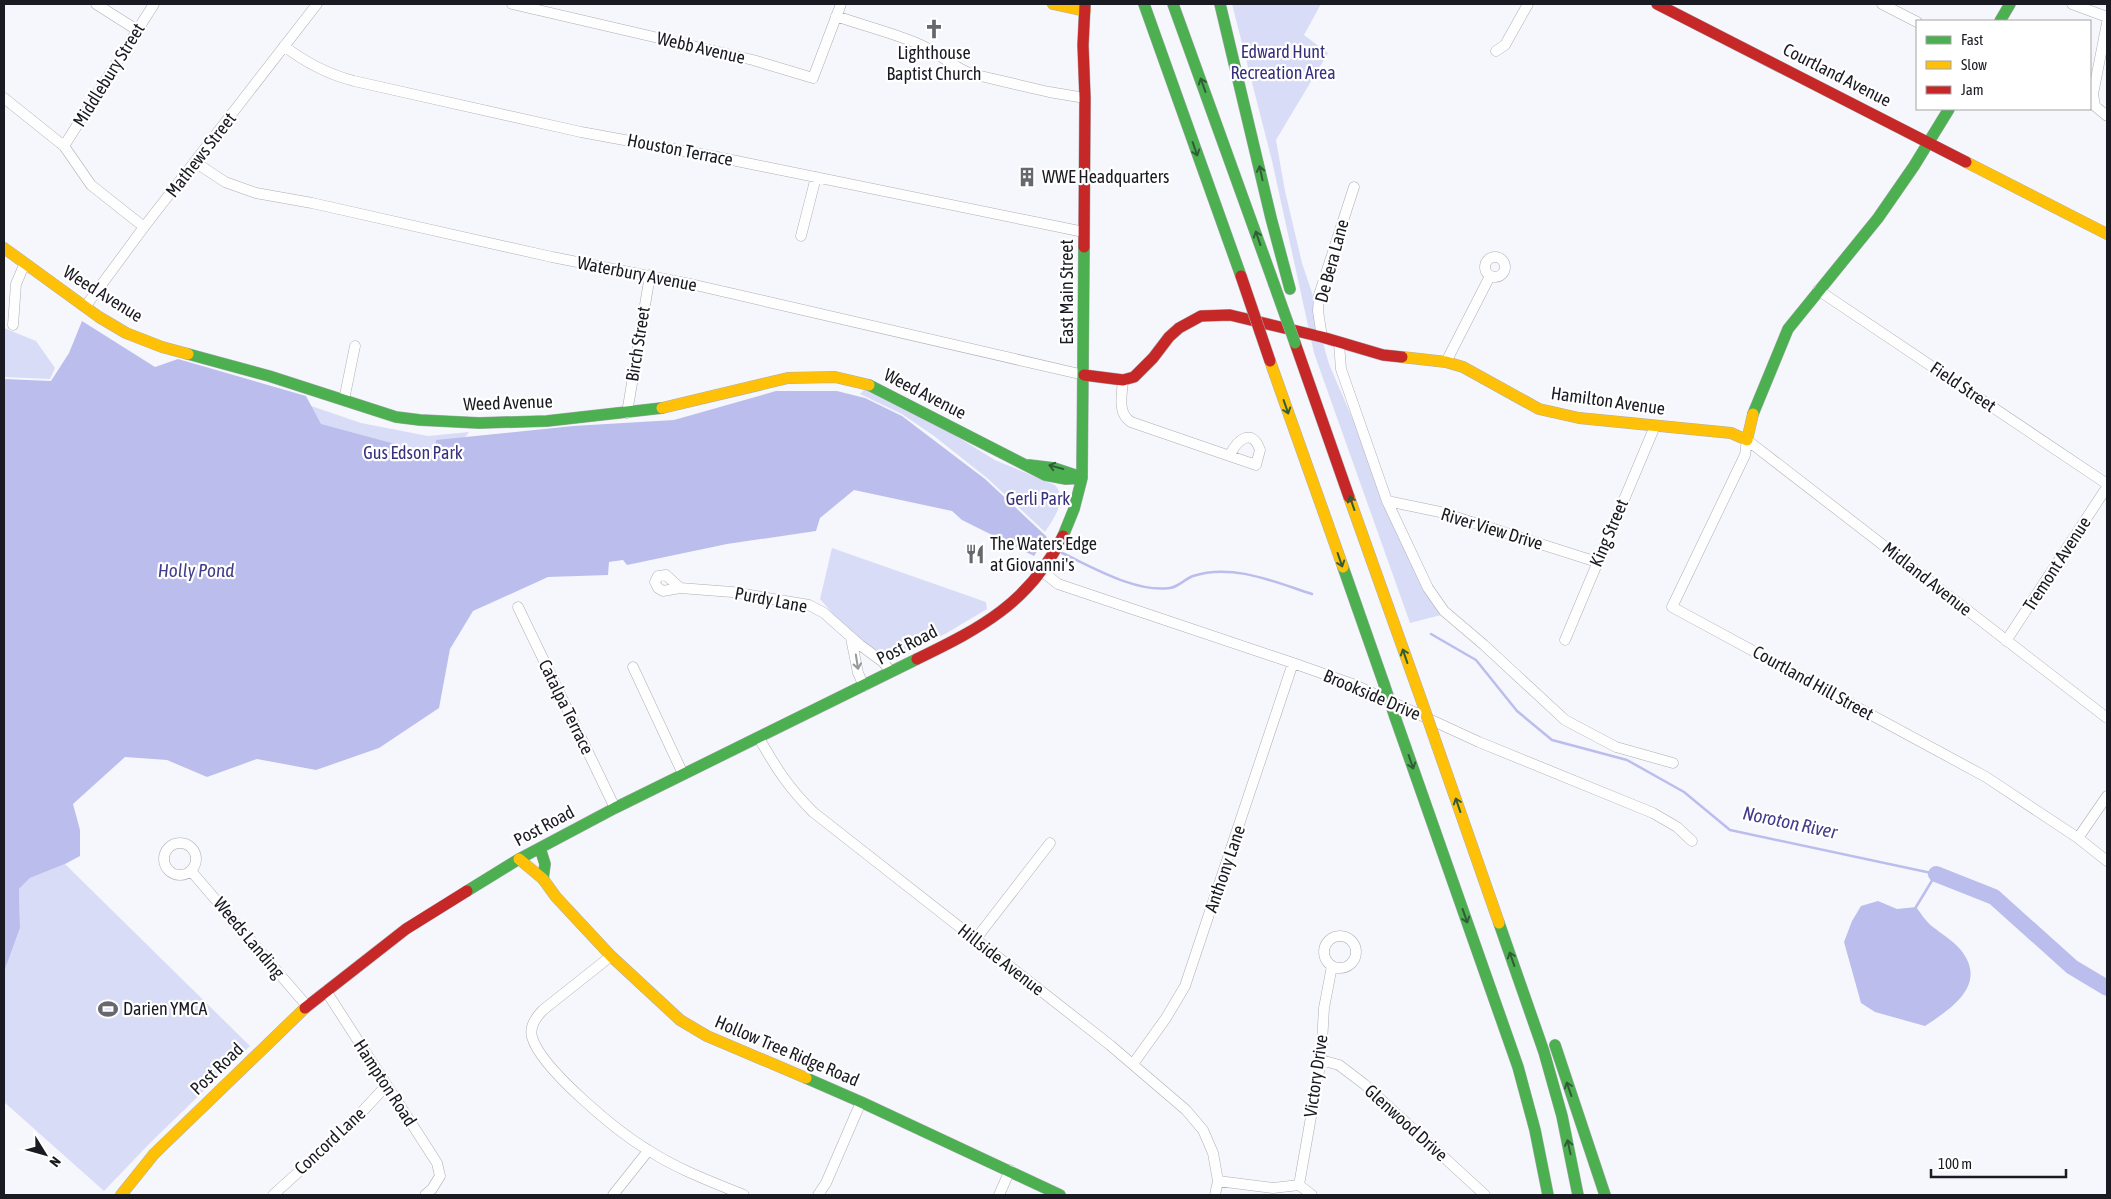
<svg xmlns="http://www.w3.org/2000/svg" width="2111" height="1199" font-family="'Asap Condensed',sans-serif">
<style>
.green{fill:#d9dcf7}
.water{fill:#bbbeed}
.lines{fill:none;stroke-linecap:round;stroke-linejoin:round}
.stream{stroke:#bbbeed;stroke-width:2.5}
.river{stroke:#bbbeed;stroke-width:16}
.street-casing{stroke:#adaeb3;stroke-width:11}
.fast-casing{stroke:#adaeb3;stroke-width:12}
.slow-casing{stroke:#adaeb3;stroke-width:12}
.jam-casing{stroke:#adaeb3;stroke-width:12}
.street{stroke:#fefeff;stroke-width:10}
.fast{stroke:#4caf50;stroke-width:11}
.slow{stroke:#ffc107;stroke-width:11}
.jam{stroke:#c62828;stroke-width:11}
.fast-bridge-casing{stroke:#adaeb3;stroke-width:12;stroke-linecap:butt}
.slow-bridge-casing{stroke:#adaeb3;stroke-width:12;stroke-linecap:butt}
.jam-bridge-casing{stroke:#adaeb3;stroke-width:12;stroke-linecap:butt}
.fast-bridge{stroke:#4caf50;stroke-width:11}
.slow-bridge{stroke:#ffc107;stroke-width:11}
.jam-bridge{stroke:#c62828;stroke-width:11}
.oneway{stroke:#305d37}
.oneway2{stroke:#97979c}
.labels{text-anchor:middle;stroke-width:4.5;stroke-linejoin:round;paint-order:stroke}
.street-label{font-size:18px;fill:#1a1a22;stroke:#fff}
.park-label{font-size:18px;fill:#36307d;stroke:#fff}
.poi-label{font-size:18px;fill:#1a1a22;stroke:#fff;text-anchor:start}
.water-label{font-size:19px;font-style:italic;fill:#413d8a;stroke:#fff}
</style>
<rect width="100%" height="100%" fill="#f6f7fc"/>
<path class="green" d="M1232,4H1321L1304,35L1328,53L1276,140L1285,191L1302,263L1313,296L1317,321L1329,364L1384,492L1396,532L1431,602L1441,615L1410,623L1314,353L1272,161Z
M4,328L36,341L55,368L50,379L4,377Z
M865,389L943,428L995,460L1055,485C1068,499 1054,518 1045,532L987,478L934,436L902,414L860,394Z
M288,398L361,423L428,436L469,432L450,458L438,469L329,441Z
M832,548L986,602L987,609L945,634L892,659L883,658L855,639L820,599Z
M65,864L250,1046L150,1143L104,1191L4,1102V972L20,928L19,889L30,878Z"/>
<path class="water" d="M82,321L155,367L178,359L306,396L321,424L395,444L405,454L435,459L436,440L573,426L674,420L776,391H837L865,398L902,416L985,479L1047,537L1034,556L962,520L952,511L854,490L820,518L816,531L727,544L627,565L623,560L609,562L608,575L548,577L473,611L450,649L439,708L379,748L316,770L257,759L207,777L167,760L125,757L73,804L80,830V856L65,864L30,878L19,889L20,928L4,972V379L51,381L69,353Z
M1878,901L1897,909L1916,907C1921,913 1926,922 1933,927C1942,934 1952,940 1960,949C1989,984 1952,1008 1925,1026L1875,1012L1861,1003L1844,942L1852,921L1861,906Z"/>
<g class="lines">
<path class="stream" d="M1040,542L1050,547
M1062,553C1092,567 1136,593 1170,588C1178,587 1185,579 1193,576C1232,563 1275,582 1312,594
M1431,634L1476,660L1517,711L1552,740L1627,760L1684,792L1730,830L1936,874L1916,907"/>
<path class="river" d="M1936,874L1994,897L2072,967L2107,988"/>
<defs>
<path id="street" d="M96,4L137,30
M512,4L753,60L813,78L841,4
M1882,4L1917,22
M2072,4L2107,17
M836,16C864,26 894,33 921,45C939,53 954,68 972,74L1049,92L1085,98
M2107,23L2093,94L2095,106L2107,116
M284,46C306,63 327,74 354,81L581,132L722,158L1084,232
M1496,51L1505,45L1528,4
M4,98L64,146L91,185L144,227
M64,146L154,4
M195,162L225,182L256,193L312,203L552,257L695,285L1084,375
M801,236L816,177
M1485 267a10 10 0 1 1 20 0a10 10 0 1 1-20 0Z
M1818,290L2107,484
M85,307L144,227L317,4
M13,325L16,284L25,263
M1322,337L1318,311L1319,295L1354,187
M1339,343L1341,369L1387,501L1428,588L1444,611L1484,645L1565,720L1616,747L1673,763
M1446,362L1490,276
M1123,380C1122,395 1117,413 1131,422L1256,465L1260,450C1252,427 1237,440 1230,455
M344,400L355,346
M627,413L650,275
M1747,440L1745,455L1672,607L1986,777L2078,838L2107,861
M1747,440L2107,718
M1387,501L1440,512L1597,562
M1043,572L1058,584L1293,663L1355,685L1479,742L1653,813L1677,827L1692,841
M680,588L666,575L658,576L655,582L658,588L663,591L680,588L732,592L809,605L824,613L860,645L883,662L891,672
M518,607L615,808
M851,638L858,673L864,686
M1565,640L1655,426
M2006,641L2107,487
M633,667L683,774
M759,738C776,768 788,787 813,812L1110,1045L1186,1110L1203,1130L1213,1153L1218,1181L1215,1195
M2078,838L2107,796
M164 859a16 16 0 1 1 32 0a16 16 0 1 1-32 0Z
M191,871L307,1006
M1324 952a16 16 0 1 1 32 0a16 16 0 1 1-32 0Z
M975,940L1050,843
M611,956L543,1010C536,1017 529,1026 532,1037C541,1069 618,1132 648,1150C677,1169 712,1182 744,1195
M326,991L437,1163L440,1176L432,1189L425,1195
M1321,1060L1339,1065L1364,1084L1485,1195
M1133,1064L1166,1018L1185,986L1293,663
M1218,1181L1273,1188L1299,1185L1312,1195
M1299,1185L1321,1060L1324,1008L1332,966
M273,1195L347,1128L386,1086
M613,1195L648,1151
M818,1195L826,1183L861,1102
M999,1195L1010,1170"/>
<path id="fast" d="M1144,4L1241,276
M1173,4L1274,284
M1220,4L1271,218L1290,289
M2000,21L2010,4
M188,354L269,376L396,417L420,420L479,423L547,421L662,408
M869,385L1045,475L1066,479L1082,478
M1753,414L1788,329L1878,218L1914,166L1949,109
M1029,465L1054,468L1078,476
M1063,536L1074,509L1082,478L1084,247
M1343,567L1384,684
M1395,717L1518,1067L1535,1130L1548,1195
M540,848L545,864L543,879
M467,891L519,859L615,808L917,659
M1499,923L1544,1052L1562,1116L1578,1195
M1555,1045L1605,1195
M806,1078L861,1102L1060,1195"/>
<path id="slow" d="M1053,4L1085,11
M1966,162L2107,234
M4,248L99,317L126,333L162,347L188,354
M1402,357L1446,362L1463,367L1539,409L1579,418L1731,433L1747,440L1753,414
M1270,361L1343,567
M662,408L788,378L835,377L869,385
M1349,497L1422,702
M1433,734L1499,923
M519,859L543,879L556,897L611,956L680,1020L707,1036L806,1078
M121,1195L154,1154L305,1008"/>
<path id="jam" d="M1657,4L1966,162
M1084,247L1085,98L1083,45L1085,4
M1295,343L1349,497
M1084,375L1123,380L1134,377L1153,358L1169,337L1179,328L1201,316L1230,315L1322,337L1383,355L1402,357
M917,659C981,628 1029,603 1063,536
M305,1008L406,929L467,891"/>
</defs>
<use href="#street" class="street-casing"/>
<use href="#fast" class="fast-casing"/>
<use href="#slow" class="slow-casing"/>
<use href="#jam" class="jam-casing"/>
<use href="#street" class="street"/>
<use href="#fast" class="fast"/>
<use href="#slow" class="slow"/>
<use href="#jam" class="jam"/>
<defs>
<path id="fast-bridge" d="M1274,284L1295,343
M1384,684L1395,717"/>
<path id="slow-bridge" d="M1422,702L1433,734"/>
<path id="jam-bridge" d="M1241,276L1270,361"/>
</defs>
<use href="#fast-bridge" class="fast-bridge-casing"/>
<use href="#slow-bridge" class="slow-bridge-casing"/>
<use href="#jam-bridge" class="jam-bridge-casing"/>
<use href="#fast-bridge" class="fast-bridge"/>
<use href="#slow-bridge" class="slow-bridge"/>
<use href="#jam-bridge" class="jam-bridge"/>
</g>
<defs><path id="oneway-shaft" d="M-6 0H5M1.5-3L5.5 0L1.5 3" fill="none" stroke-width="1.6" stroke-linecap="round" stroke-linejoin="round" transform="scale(1.25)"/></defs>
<g class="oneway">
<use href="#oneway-shaft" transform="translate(1203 85) rotate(-110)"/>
<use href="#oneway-shaft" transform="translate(1195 149) rotate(71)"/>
<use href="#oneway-shaft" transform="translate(1261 173) rotate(-102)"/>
<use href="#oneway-shaft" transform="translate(1258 238) rotate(-109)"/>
<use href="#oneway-shaft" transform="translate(1286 407) rotate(71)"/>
<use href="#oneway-shaft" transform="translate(1056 467) rotate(-165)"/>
<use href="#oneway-shaft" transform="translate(1352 503) rotate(-109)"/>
<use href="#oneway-shaft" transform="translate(1340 560) rotate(71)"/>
<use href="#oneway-shaft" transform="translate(1405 656) rotate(-109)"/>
<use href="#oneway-shaft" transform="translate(1411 762) rotate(71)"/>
<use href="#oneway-shaft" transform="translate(1458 805) rotate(-109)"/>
<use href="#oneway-shaft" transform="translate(1465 916) rotate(71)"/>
<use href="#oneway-shaft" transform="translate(1512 959) rotate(-109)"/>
<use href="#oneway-shaft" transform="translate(1569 1089) rotate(-109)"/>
<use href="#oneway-shaft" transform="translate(1569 1147) rotate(-102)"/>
</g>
<use class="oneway2" href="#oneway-shaft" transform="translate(857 662) rotate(81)"/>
<defs>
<symbol id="church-bare" viewBox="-9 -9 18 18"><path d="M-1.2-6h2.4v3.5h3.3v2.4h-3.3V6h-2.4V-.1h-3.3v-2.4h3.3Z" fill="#67676e" stroke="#fff" stroke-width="2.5" paint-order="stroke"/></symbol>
<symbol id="building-bare" viewBox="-9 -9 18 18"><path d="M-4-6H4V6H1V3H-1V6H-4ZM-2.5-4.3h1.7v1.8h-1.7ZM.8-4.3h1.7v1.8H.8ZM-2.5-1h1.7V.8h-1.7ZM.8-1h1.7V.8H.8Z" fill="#67676e" stroke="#fff" stroke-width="2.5" paint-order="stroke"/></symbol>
<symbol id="restaurant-bare" viewBox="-9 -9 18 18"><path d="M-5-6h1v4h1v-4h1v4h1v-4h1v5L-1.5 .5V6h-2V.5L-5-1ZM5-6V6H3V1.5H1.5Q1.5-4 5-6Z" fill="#67676e" stroke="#fff" stroke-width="2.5" paint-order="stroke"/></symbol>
<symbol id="stadium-bare" viewBox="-9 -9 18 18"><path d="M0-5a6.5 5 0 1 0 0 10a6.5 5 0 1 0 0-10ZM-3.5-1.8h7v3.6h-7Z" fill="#67676e" stroke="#fff" stroke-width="2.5" paint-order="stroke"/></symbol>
</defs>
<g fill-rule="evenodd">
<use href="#church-bare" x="920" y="15" width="28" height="28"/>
<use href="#building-bare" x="1013" y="163" width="28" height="28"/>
<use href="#restaurant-bare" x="961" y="540" width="28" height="28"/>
<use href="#stadium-bare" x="94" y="995" width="28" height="28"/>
</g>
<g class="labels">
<g class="street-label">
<text transform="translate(701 48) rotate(13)" y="6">Webb Avenue</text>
<text transform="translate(109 75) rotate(-58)" y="6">Middlebury Street</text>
<text transform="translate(1837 75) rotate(27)" y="6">Courtland Avenue</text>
<text transform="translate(680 150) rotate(11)" y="6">Houston Terrace</text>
<text transform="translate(201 155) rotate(-52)" y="6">Mathews Street</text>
<text transform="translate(1332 261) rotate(-75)" y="6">De Bera Lane</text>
<text transform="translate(637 274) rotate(11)" y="6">Waterbury Avenue</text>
<text transform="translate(1067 292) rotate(-90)" y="6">East Main Street</text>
<text transform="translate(103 294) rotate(32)" y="6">Weed Avenue</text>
<text transform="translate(638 344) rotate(-81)" y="6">Birch Street</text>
<text transform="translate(1963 387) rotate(34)" y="6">Field Street</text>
<text transform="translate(925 394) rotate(27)" y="6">Weed Avenue</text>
<text transform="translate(1608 401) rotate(8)" y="6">Hamilton Avenue</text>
<text transform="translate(508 403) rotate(-2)" y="6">Weed Avenue</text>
<text transform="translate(1492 529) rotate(17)" y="6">River View Drive</text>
<text transform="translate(1609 533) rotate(-67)" y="6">King Street</text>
<text transform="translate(2057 564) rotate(-57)" y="6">Tremont Avenue</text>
<text transform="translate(1927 579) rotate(38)" y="6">Midland Avenue</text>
<text transform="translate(771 600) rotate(11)" y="6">Purdy Lane</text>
<text transform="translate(907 645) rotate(-27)" y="6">Post Road</text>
<text transform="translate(1813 683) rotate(29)" y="6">Courtland Hill Street</text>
<text transform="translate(1372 695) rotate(23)" y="6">Brookside Drive</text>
<text transform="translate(566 707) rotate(64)" y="6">Catalpa Terrace</text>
<text transform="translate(544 826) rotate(-28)" y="6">Post Road</text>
<text transform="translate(1225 869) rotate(-71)" y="6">Anthony Lane</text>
<text transform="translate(249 938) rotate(50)" y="6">Weeds Landing</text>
<text transform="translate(1001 960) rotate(38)" y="6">Hillside Avenue</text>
<text transform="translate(787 1051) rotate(23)" y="6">Hollow Tree Ridge Road</text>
<text transform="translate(217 1069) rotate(-44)" y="6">Post Road</text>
<text transform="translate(1316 1076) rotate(-82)" y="6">Victory Drive</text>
<text transform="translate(385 1083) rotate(57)" y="6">Hampton Road</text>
<text transform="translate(1406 1123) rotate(42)" y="6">Glenwood Drive</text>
<text transform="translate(330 1141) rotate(-43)" y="6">Concord Lane</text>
</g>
<g class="park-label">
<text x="1283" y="58">Edward Hunt<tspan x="1283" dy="21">Recreation Area</tspan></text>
<text x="413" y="459">Gus Edson Park</text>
<text x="1038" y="505">Gerli Park</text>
</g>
<g class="poi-label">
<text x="934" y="59" text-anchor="middle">Lighthouse<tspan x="934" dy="21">Baptist Church</tspan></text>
<text x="1042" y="183">WWE Headquarters</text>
<text x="990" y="550">The Waters Edge<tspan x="990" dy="21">at Giovanni's</tspan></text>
<text x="123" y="1015">Darien YMCA</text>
</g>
<g class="water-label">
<text x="196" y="577">Holly Pond</text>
<text transform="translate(1790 822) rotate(12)" y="7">Noroton River</text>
</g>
</g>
<rect width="2111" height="1199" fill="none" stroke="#1a1a22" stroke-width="10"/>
<rect x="1916" y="20" width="175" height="90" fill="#ffffff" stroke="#a3a3a7"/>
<rect x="1926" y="36" width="25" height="8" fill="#4caf50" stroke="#a3a3a7"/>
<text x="1961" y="45" font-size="15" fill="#1a1a22">Fast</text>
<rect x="1926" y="61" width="25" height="8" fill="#ffc107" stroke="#a3a3a7"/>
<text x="1961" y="70" font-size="15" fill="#1a1a22">Slow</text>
<rect x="1926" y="86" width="25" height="8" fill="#c62828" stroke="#a3a3a7"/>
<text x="1961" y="95" font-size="15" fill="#1a1a22">Jam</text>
<g transform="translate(45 1154) rotate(127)" stroke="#ffffff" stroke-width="4" paint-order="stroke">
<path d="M0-4L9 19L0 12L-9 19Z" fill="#1a1a22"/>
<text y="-8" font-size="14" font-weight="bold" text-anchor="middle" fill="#1a1a22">N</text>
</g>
<path d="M1931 1169v8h135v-8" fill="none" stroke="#1a1a22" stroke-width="2.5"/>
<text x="1938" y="1169" font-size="15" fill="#1a1a22" stroke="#ffffff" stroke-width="4" paint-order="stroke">100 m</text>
</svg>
